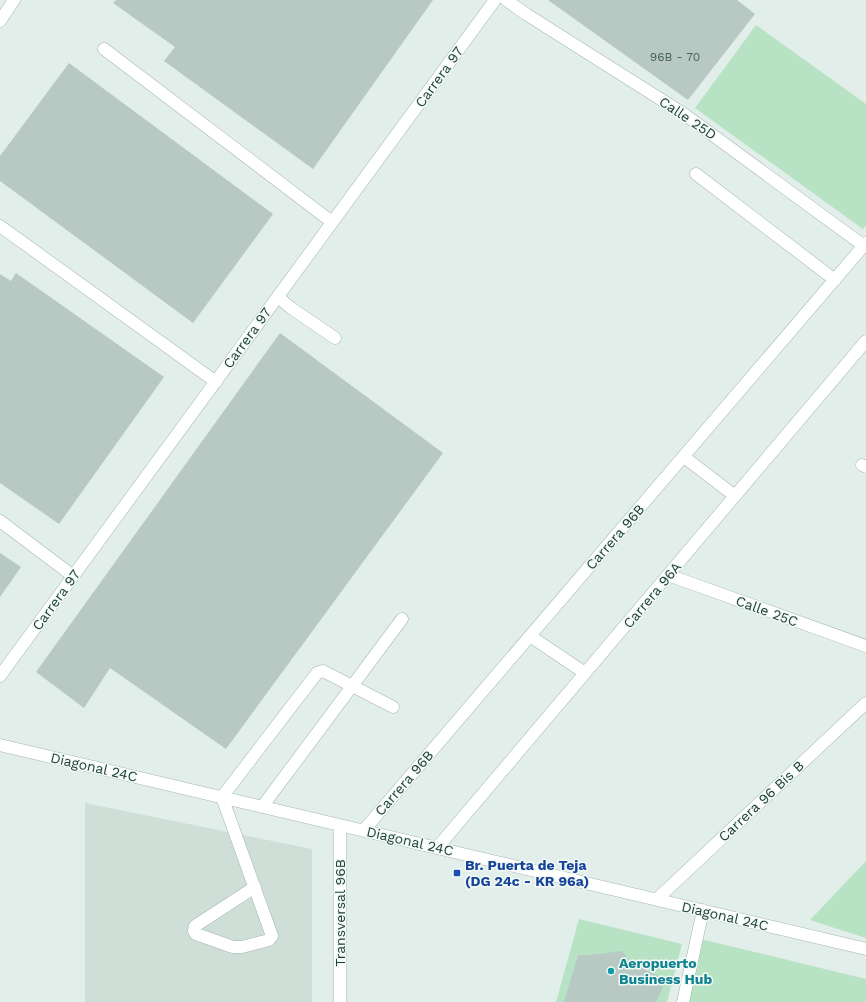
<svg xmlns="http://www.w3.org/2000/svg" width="866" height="1002" font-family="'Work Sans',sans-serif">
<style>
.built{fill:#d0ded8}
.green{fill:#b8e2c4}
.building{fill:#b7c9c2}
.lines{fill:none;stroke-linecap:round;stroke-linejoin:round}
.minor-casing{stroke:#a4b7b1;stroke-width:13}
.minor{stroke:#fff;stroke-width:12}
.transit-dot{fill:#1a4fb4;stroke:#f3faf6;stroke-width:1.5}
.culture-dot{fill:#0f9aa8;stroke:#f3faf6;stroke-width:1.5}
.labels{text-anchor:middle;stroke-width:3;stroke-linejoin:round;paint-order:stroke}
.number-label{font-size:12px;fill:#45635b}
.street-label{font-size:14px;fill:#1f4139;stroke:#f3faf6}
.transit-label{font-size:14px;font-weight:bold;fill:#164399;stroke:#f3faf6;text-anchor:start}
.culture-label{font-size:14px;font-weight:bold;fill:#0d838f;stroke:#f3faf6;text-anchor:start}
</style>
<rect width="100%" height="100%" fill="#e2eee9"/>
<path class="built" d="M85,803L312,849V1002H85Z"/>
<path class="green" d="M756,25L866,104V225L863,229L695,108Z
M866,861V938L810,920Z
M579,919L682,944L667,1002H556Z
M701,939L866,979V1002H688Z"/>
<path class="building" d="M116,0H433L313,169L164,61L175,47L113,3Z
M548,0H737L755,14L688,100Z
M69,63L273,214L193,323L0,181V156Z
M16,273L164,377L59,524L0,483V274L11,281Z
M280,333L443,453L226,749L110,668L84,708L36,672Z
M0,553L21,567L0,597Z
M622,951L630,962L666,980L656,1002H564L578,955H590Z"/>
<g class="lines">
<defs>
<path id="minor" d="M506,0L526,14L684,114L864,246
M0,21L14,0
M104,49L332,222
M696,174L835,280
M0,226L216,382
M278,297L291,308L335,338
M684,457L735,496
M862,465L866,467
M0,521L73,576
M668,575L866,646
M530,636L585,673
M0,676L495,0
M0,745L866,949
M262,807L402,619
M364,830L866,243
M437,848L866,341
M255,887L195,926L194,931L196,934L233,947H242L269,940L272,936L222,797L317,673L323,671L393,707
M657,899L866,703
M340,1002V825
M683,1002L703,910"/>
</defs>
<use href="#minor" class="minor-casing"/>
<use href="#minor" class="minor"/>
</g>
<rect class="transit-dot" x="453" y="869" width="8" height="8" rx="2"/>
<circle class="culture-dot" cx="611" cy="971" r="4"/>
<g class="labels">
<g class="number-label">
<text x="675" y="61">96B - 70</text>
</g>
<g class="street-label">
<text transform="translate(439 77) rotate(-54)" y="5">Carrera 97</text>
<text transform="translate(688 118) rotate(34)" y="5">Calle 25D</text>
<text transform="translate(247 338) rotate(-54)" y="5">Carrera 97</text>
<text transform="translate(615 537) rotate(-49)" y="5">Carrera 96B</text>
<text transform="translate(652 595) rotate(-50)" y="5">Carrera 96A</text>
<text transform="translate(56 600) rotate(-54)" y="5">Carrera 97</text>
<text transform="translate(767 611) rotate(20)" y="5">Calle 25C</text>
<text transform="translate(94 767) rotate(13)" y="5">Diagonal 24C</text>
<text transform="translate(404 783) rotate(-49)" y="5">Carrera 96B</text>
<text transform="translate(761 801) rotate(-43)" y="5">Carrera 96 Bis B</text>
<text transform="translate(410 841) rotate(13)" y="5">Diagonal 24C</text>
<text transform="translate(340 913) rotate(-90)" y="5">Transversal 96B</text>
<text transform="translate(725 916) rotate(13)" y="5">Diagonal 24C</text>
</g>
<g class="transit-label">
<text x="465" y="870">Br. Puerta de Teja<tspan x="465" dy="16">(DG 24c - KR 96a)</tspan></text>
</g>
<g class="culture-label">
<text x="619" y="968">Aeropuerto<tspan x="619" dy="16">Business Hub</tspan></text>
</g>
</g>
</svg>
